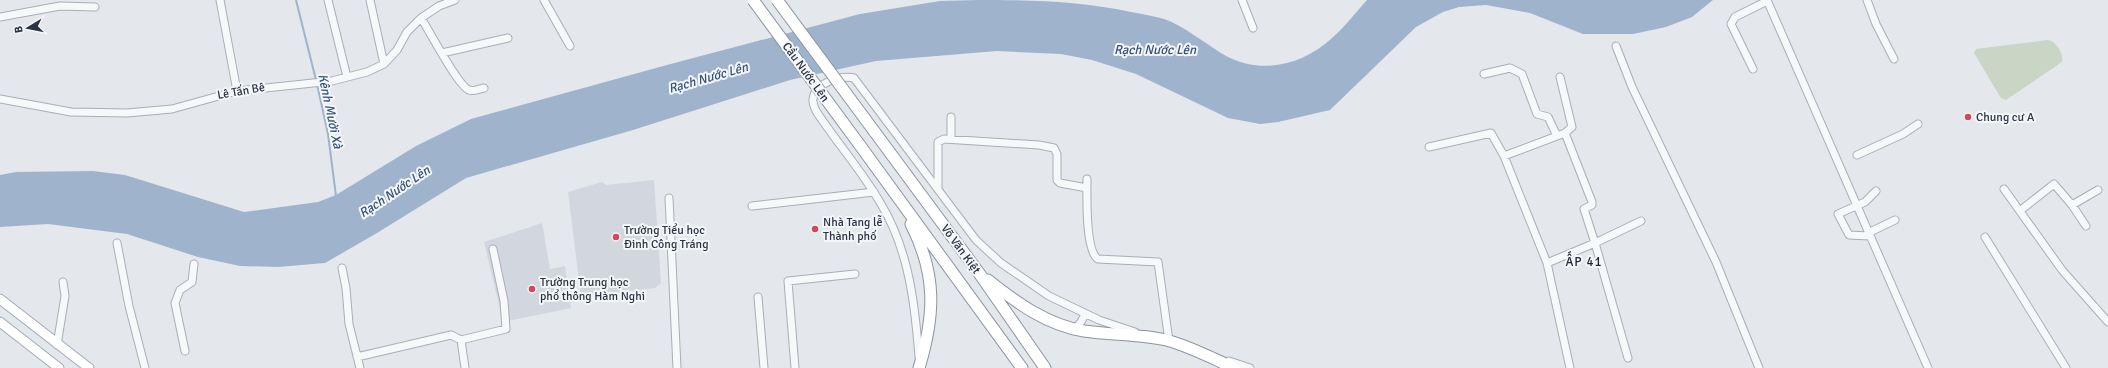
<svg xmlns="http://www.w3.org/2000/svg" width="2108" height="368" font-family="Signika,sans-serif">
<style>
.built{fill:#d2d6de}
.green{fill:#c9d6c5}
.water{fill:#9fb4cc}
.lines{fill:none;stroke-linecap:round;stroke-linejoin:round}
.stream{stroke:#9fb4cc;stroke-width:2}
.minor-casing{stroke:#a9aeb7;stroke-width:9}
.major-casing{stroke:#a3abb8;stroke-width:11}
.highway-casing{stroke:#8b94a3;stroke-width:13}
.minor{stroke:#f7f8fa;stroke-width:7}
.major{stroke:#fff;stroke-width:9}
.highway{stroke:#fff;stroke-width:11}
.highway-bridge-casing{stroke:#8b94a3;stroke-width:13;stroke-linecap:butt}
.highway-bridge{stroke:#fff;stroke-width:11}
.poi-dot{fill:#d1495b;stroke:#f4f6f9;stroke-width:1.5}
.labels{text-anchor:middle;stroke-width:4;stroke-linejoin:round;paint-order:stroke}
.street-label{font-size:12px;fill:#2b3445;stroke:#f4f6f9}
.poi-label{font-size:12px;fill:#2b3445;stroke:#f4f6f9;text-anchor:start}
.water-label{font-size:13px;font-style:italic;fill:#34527a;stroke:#f4f6f9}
.neighbourhood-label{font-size:13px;letter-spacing:1px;fill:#1d2536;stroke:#f4f6f9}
</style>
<rect width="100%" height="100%" fill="#e4e7ec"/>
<path class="built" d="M654,180L661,283L655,288L581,297L568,192L602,182L606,185Z
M542,223L550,269L565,266L571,308L503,322L484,242Z"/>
<path class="green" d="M2048,40C2056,41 2064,54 2062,62L2006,100L2001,98L1974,53L1976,49Z"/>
<path class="water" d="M978,0C1032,0 1078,1 1131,12C1142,14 1154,16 1164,19C1181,24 1209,46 1226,56C1262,75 1303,65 1332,38C1345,27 1355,13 1367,0H1713L1692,17L1666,27L1633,34H1583L1530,13L1486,5L1459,7L1443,12L1416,27L1330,110L1278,122L1260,124L1228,118L1136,74L1092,60L1061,54L997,51L876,61L790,80L633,130L466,178L377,233L325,263L278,267L240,266L198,257L127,234L48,224L0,227V175L16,172L93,171L125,175L244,212L318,202L336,195L416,146L471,119L667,65L860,14L940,1Z"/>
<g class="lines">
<path class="stream" d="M296,0L316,80
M317,84L328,134L336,196"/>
<defs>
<path id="minor" d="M220,0L237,91
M328,0L347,77
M370,0L384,64
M544,0L570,46
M1242,0L1253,28
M1767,0L1928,368
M1867,0L1876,24L1894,59
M0,17L60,6L95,7
M421,18C429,30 458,86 469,90C473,92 479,89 484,88
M1616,46L1632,87L1716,262L1759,368
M442,53L508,38
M1753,69L1731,24L1735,17L1767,1
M1484,74L1510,68L1522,74L1537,114L1548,117L1557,136
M1560,77L1572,127L1565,133L1592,202V205L1584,209L1595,243L1641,221
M0,99L71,112L127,113L172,109L237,91L332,81L367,72L384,64L397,50L407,32L421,18L439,6L455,0
M951,139V117
M1429,147L1491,133L1504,156L1565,133
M1857,155L1903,134L1918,124
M1504,156L1547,263
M1087,179C1087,195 1085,251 1098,259L1158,262L1169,341
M938,189V142L944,139L1039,145L1054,148L1057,154V180L1060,183L1087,188
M2004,189L2062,270L2108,322
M669,198L677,368
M2072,205L2086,226
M752,206L874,192
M2021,210L2054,184L2072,205L2098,190
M1868,233L1895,220
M1870,236L1849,235L1838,214L1865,202L1876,191
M1985,237L2066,368
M117,243L129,306L145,368
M342,268L346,288L349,324L360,368
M758,297L764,368
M1075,329L1081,322L1085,314
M57,345L65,296L63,282
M185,351L175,303L180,290L192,282L194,264
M357,357L451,335L461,340
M919,357C915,305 909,250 881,204C862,171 837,143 816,111C815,108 812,103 813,99C815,83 840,75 854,78L976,240L1001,263L1049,296L1099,320L1135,332
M1229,361L1250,368
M465,368L461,340L506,329L504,301L493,249
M795,368L788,281L855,274
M1570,368L1547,263L1595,243L1628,358"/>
<path id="major" d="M0,299L89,368
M0,322L59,368"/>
<path id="highway" d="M874,131L979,273L1045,368
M859,144L1022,368
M911,224C937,275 935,315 919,368
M988,280C1017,303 1047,325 1084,331C1111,335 1139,334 1166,340C1189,346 1212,358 1234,368"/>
</defs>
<use href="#minor" class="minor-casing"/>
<use href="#major" class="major-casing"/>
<use href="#highway" class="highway-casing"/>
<use href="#minor" class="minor"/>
<use href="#major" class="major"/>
<use href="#highway" class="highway"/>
<defs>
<path id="highway-bridge" d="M753,0L859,144
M777,0L874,131"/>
</defs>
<use href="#highway-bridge" class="highway-bridge-casing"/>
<use href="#highway-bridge" class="highway-bridge"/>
</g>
<g class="poi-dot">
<circle cx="1968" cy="117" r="4"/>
<circle cx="815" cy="229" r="4"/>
<circle cx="616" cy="237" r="4"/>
<circle cx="532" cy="289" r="4"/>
</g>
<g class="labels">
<g class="street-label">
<text transform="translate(806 72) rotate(54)" y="4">Cầu Nước Lên</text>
<text transform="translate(241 91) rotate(-10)" y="4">Lê Tấn Bê</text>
<text transform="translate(961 249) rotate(54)" y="4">Võ Văn Kiệt</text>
</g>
<g class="poi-label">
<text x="1976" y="121">Chung cư A</text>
<text x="823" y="226">Nhà Tang lễ<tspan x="823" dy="14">Thành phố</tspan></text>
<text x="624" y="234">Trường Tiểu học<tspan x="624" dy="14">Đinh Công Tráng</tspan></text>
<text x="540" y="286">Trường Trung học<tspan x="540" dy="14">phổ thông Hàm Nghi</tspan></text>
</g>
<g class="water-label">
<text x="1155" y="54">Rạch Nước Lên</text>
<text transform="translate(708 77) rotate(-16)" y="5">Rạch Nước Lên</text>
<text transform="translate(331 111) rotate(78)" y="5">Kênh Mười Xà</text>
<text transform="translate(394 191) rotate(-34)" y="5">Rạch Nước Lên</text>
</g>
<g class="neighbourhood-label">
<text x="1584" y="266">ẤP 41</text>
</g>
</g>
<g transform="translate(28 28) rotate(260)" stroke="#f4f6f9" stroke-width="3" paint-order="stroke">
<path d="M0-3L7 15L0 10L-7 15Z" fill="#2b3445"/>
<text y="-6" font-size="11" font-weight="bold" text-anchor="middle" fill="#2b3445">B</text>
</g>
</svg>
